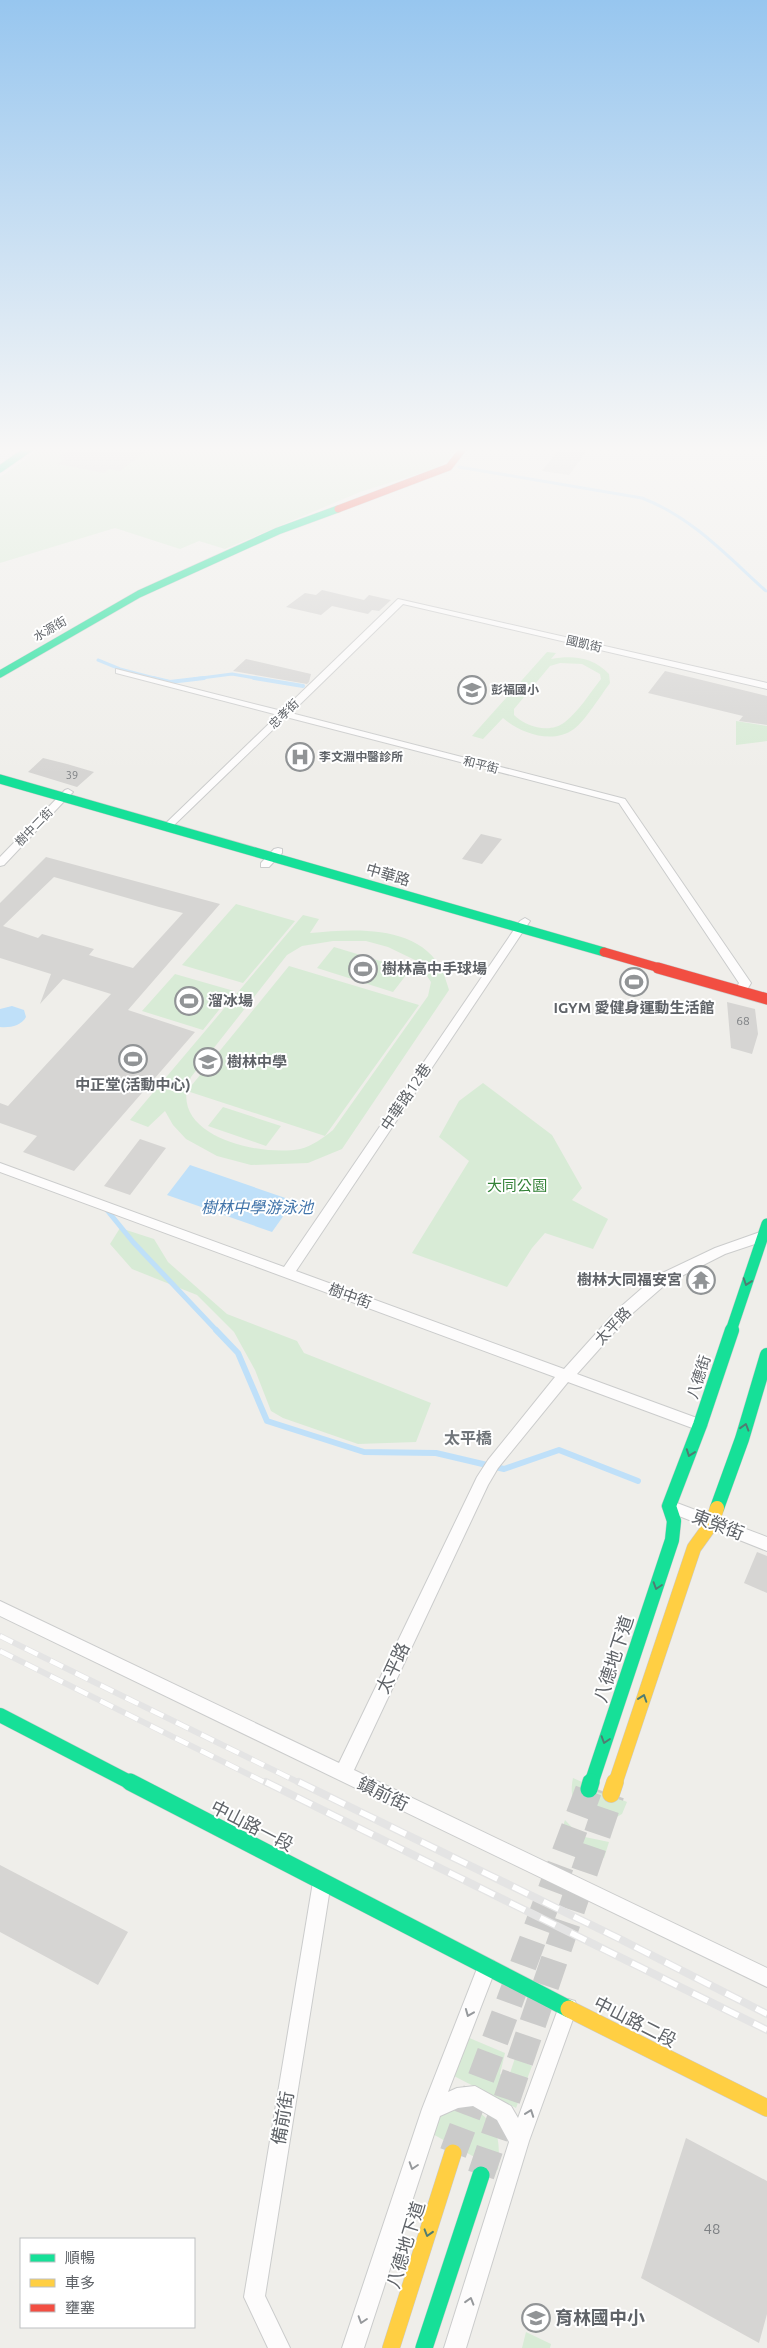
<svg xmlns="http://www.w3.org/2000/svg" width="767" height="2348" font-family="Ubuntu,'Noto Sans TC',sans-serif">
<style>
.green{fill:#d8ebd6;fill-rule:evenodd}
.water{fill:#bfe0f9}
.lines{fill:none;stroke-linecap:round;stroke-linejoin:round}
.stream-far3{stroke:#bfe0f9;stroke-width:3}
.stream-far2{stroke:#bfe0f9;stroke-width:4}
.stream-far1{stroke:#bfe0f9;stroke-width:5}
.stream{stroke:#bfe0f9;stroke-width:6}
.building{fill:#d6d5d3;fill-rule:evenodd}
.secondary-tunnel{stroke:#cbcbca;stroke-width:27;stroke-dasharray:27 13;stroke-linecap:butt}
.street-casing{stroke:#cbcccc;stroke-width:2}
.fast-far4-casing{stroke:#cacacb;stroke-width:8}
.fast-far3-casing{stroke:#cacacb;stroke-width:10}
.fast-far2-casing{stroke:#cacacb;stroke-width:12}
.fast-far1-casing{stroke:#cacacb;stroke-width:15}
.fast-casing{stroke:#cacacb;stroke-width:18}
.slow-far1-casing{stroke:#cacacb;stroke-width:15}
.slow-casing{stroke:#cacacb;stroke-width:18}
.jam-far2-casing{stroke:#cacacb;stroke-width:8}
.jam-far1-casing{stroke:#cacacb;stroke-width:10}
.jam-casing{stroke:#cacacb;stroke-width:12}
.street{fill:#fdfcfc;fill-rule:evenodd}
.fast-far4{stroke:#16e098;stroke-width:7}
.fast-far3{stroke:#16e098;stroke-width:9}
.fast-far2{stroke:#16e098;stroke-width:11}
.fast-far1{stroke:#16e098;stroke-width:14}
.fast{stroke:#16e098;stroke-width:17}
.slow-far1{stroke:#ffcf43;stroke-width:14}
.slow{stroke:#ffcf43;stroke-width:17}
.jam-far2{stroke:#f24e42;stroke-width:7}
.jam-far1{stroke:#f24e42;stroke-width:9}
.jam{stroke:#f24e42;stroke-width:11}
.rail-far1-casing{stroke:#e4e4e4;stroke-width:6}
.rail-casing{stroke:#e4e4e4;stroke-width:8}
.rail-far1{stroke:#fff;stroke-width:4.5;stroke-dasharray:14;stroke-linecap:butt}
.rail{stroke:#fff;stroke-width:5.5;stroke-dasharray:17;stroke-linecap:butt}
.oneway{stroke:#507c72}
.oneway2{stroke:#96999c}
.labels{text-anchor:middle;stroke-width:4;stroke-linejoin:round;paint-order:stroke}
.far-number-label{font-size:11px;fill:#7e8184}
.far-street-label{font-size:12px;fill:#5f6368;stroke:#fff}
.far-poi-label{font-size:12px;font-weight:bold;fill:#5f6368;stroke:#fff;text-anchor:start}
.number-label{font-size:12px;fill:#7e8184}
.street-label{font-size:15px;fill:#5f6368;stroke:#fff}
.poi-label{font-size:15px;font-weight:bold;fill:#5f6368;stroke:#fff;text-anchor:start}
.park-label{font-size:15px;fill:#348238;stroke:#fff}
.near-number-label{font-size:15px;fill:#7e8184}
.water-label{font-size:16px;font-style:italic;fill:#4174aa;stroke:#fff}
.neighbourhood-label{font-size:16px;font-weight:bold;fill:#70757a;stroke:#fff}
.near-street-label{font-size:18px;fill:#5f6368;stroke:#fff}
.near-poi-label{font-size:18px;font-weight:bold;fill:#5f6368;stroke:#fff;text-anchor:start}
</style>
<rect width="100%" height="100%" fill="#efeeea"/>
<path class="green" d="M44,446H456L449,460L434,469L360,492L225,549L199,541L180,549L115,528L0,563V477Z
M547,652L556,653L551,659C573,655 593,657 609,674L610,683C601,695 585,721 574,729C552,745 520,733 503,718L483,739L472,736ZM560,663L582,664L600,674L601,679C590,693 579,711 565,722C550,734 526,727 514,715V709L550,666Z
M736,721L767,726V741L736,745Z
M236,904L295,921L243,983L182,965Z
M303,915L319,919L310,933C353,929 420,923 443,972C445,977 447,984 449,990L342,1149L308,1163L251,1165L217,1156L186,1139L173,1125L165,1111L148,1127L130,1120ZM333,941H366L388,947L417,961L431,982L428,996L333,1130C323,1138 312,1146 300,1149C259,1157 164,1135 191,1077L287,955L302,946Z
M334,947L410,970L393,992L317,968Z
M289,966L419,1005L325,1136L187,1091Z
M175,974L234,991L203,1030L142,1011Z
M483,1083L552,1135L582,1188L572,1200L608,1219L593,1249L545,1233L532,1248L507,1287L412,1253L469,1161L439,1137L459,1101Z
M223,1107L281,1126L266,1146L208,1126Z
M120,1228L154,1239L168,1262L227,1314L297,1341L304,1353L431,1403L416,1442L358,1444L283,1418L271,1411L255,1370L234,1332L197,1295L132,1269L110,1244Z
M573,1778L627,1802L622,1814L608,1822C583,1816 567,1807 573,1778Z
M565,1820L580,1836L609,1842L604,1858L559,1838Z
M467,2037L505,2053L500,2074L508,2079L515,2058L532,2066L516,2108L454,2076Z
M466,2104C498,2122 501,2135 498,2170L429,2132L437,2116Z
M526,2332L551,2344L550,2348H522Z"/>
<path class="water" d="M12,1006L24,1010L26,1017C21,1026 10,1028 0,1027V1009Z
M190,1165L294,1201L272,1232L167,1195Z"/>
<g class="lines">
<path class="stream-far3" d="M459,467L642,498C692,517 727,556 766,591
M98,660L120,669L158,679
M194,679L232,674L261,679"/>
<path class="stream-far2" d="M153,678L170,682L204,678
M254,678L303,686"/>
<path class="stream-far1" d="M107,1210L133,1242L217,1331"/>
<path class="stream" d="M216,1330L238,1353L267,1421L364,1452L436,1453L504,1469L559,1450L638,1481"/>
</g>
<path class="building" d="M75,446H153L120,471L109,469L104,473L58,464L65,458L59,457Z
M561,446L589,448L569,475L542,471Z
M322,590L364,600L369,595L391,600L379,611L372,610L368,614L332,606L321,615L286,607L305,593L316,595Z
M246,659L311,674L309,682L307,684L233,671Z
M665,671L767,696V725L739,721L743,716L648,693Z
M43,758L67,764L94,772L77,787L28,772Z
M481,834L502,839L482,864L462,859Z
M46,857L220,904L128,1010L195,1032L74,1171L23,1152L37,1136L0,1123V1103L8,1106L111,994L63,979L40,1004L51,974L0,958V903ZM54,877L159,907L183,913L133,968L89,955L94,949L42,934L38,938L3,926Z
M727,1002L755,1009L758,1034L752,1054L731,1048Z
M140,1139L166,1148L130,1195L104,1186Z
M757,1552L767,1556V1593L744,1583Z
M0,1865L128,1932L98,1985L0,1932Z
M686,2138L767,2181V2314L759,2343L641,2278Z"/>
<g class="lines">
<path class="secondary-tunnel" d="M453,2153L589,1789
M481,2175L611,1794"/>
<defs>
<path id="street" d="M398,599L767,683V689L403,604L291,713L625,799L751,983L745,993H737L735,991L739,983L619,803L286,717L170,829H164V825L278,715L116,673V669L282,711Z
M68,789L73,792L71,794L4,865L0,866V857L65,790Z
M278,848L282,849V853L269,867H261V863L274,849Z
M525,918L530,921L296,1271L564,1369L617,1310L656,1276L715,1248L763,1231L767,1232V1240L725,1254L666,1284L627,1318L577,1374L705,1421L707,1425L705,1429L700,1431L695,1429L568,1382L498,1468L488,1485L354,1770L767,1968V1987L0,1616V1601L339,1763L477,1477L488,1460L555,1377L0,1172V1163L284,1267L520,921Z
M669,1500L767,1537V1551L664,1510L662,1506L664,1502Z
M322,1873L328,1876L331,1882L265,2296L290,2348H268L244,2297L313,1882L316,1876Z
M487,1959L494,1961L496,1968L448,2092L457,2088L475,2086L511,2106L518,2118L561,2001L568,1999L575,2001L577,2008L529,2141L466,2348H444L509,2142L497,2120L473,2106L458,2108L440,2116L364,2348H342L422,2109L480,1961Z"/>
<path id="fast-far4" d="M0,469L33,446
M0,674L139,594L278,531L338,509"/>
<path id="fast-far3" d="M0,779L604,952"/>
<path id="fast-far2" d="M731,1331L767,1224"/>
<path id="fast-far1" d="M717,1508L742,1439L767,1355
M0,1715L133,1784
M591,1784L672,1540L674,1521L669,1506L700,1425L732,1330"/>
<path id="fast" d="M130,1782L569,2009
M589,1789L591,1782
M424,2348L481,2175"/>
<path id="slow-far1" d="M615,1784L694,1548L712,1523L717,1508"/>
<path id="slow" d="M611,1794L615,1782
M569,2009L767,2108
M391,2348L453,2153"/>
<path id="jam-far2" d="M338,509L449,467L465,446"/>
<path id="jam-far1" d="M604,952L663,969"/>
<path id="jam" d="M658,968L767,999"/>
</defs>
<use href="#street" class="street-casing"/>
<use href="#fast-far4" class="fast-far4-casing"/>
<use href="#fast-far3" class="fast-far3-casing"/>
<use href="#fast-far2" class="fast-far2-casing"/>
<use href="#fast-far1" class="fast-far1-casing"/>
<use href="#fast" class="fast-casing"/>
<use href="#slow-far1" class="slow-far1-casing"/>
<use href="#slow" class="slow-casing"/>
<use href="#jam-far2" class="jam-far2-casing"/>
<use href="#jam-far1" class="jam-far1-casing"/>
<use href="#jam" class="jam-casing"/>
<use href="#street" class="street"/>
<use href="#fast-far4" class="fast-far4"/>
<use href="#fast-far3" class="fast-far3"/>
<use href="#fast-far2" class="fast-far2"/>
<use href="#fast-far1" class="fast-far1"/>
<use href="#fast" class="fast"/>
<use href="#slow-far1" class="slow-far1"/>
<use href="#slow" class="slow"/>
<use href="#jam-far2" class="jam-far2"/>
<use href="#jam-far1" class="jam-far1"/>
<use href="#jam" class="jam"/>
<defs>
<path id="rail-far1" d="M0,1636L302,1784
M0,1651L268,1784"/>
<path id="rail" d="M266,1782L767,2030
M299,1782L618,1938L767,2014"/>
</defs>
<use href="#rail-far1" class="rail-far1-casing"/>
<use href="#rail" class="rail-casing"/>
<use href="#rail-far1" class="rail-far1"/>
<use href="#rail" class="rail"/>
</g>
<defs><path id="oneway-chevron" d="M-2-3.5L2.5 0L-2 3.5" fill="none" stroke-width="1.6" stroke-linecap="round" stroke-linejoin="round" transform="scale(1.25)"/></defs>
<g class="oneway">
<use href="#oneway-chevron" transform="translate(747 1282) rotate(109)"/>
<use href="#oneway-chevron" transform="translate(745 1427) rotate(-73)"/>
<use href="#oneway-chevron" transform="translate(690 1453) rotate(110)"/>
<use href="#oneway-chevron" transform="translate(657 1586) rotate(108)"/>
<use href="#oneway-chevron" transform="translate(643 1698) rotate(-71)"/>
<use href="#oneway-chevron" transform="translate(605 1740) rotate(108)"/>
<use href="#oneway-chevron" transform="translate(428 2233) rotate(107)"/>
</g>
<g class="oneway2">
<use href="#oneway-chevron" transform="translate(469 2013) rotate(112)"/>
<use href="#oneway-chevron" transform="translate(530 2113) rotate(-70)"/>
<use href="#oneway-chevron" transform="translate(413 2166) rotate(108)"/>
<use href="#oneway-chevron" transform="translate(470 2301) rotate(-73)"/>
<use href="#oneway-chevron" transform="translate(362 2320) rotate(108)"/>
</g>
<linearGradient id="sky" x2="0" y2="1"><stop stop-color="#97c6ef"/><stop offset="0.58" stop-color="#f8f7f6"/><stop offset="1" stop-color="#f8f7f6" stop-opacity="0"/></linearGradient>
<rect width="767" height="775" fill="url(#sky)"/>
<defs>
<symbol id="school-ring" viewBox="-11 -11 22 22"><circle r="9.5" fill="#fff" stroke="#919496" stroke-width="1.5"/><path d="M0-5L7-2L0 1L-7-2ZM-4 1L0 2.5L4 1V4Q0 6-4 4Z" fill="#919496"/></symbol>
<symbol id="hospital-ring" viewBox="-11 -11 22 22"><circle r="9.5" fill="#fff" stroke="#919496" stroke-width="1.5"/><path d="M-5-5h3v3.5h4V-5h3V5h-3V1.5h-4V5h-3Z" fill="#919496"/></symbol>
<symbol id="stadium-ring" viewBox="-11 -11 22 22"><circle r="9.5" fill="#fff" stroke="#919496" stroke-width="1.5"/><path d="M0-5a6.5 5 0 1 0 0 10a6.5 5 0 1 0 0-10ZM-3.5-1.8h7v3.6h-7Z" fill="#919496"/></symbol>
<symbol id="temple-ring" viewBox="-11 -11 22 22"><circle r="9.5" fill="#fff" stroke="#919496" stroke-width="1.5"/><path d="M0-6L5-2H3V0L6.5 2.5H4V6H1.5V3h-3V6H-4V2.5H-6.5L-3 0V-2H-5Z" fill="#919496"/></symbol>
</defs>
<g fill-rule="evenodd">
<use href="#school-ring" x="456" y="674" width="32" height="32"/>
<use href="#hospital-ring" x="284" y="741" width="32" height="32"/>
<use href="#stadium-ring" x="347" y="953" width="32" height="32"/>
<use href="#stadium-ring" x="618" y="966" width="32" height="32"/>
<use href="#stadium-ring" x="173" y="985" width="32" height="32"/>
<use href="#stadium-ring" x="117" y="1043" width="32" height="32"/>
<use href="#school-ring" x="192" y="1046" width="32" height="32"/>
<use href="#temple-ring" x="685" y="1264" width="32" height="32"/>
<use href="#school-ring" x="520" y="2302" width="32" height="32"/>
</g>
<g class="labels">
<g class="far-number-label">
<text x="72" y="779">39</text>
</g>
<g class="far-street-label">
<text transform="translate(50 629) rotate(-30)" y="4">水源街</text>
<text transform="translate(584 644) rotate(13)" y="4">國凱街</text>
<text transform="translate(284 714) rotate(-44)" y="4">忠孝街</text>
<text transform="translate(481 765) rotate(14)" y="4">和平街</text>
<text transform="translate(34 827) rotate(-46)" y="4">樹中二街</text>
</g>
<g class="far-poi-label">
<text x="491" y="694">彭福國小</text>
<text x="319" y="761">李文淵中醫診所</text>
</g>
<g class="number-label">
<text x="743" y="1025">68</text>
</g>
<g class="street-label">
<text transform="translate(388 875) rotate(16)" y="5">中華路</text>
<text transform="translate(406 1097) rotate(-56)" y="5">中華路12巷</text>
<text transform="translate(350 1296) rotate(20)" y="5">樹中街</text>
<text transform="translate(613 1326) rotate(-47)" y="5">太平路</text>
<text transform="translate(699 1377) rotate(-72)" y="5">八德街</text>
</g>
<g class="poi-label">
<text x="382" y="974">樹林高中手球場</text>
<text x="208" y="1006">溜冰場</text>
<text x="634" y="1013" text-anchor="middle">IGYM 愛健身運動生活館</text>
<text x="227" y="1067">樹林中學</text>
<text x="133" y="1090" text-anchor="middle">中正堂(活動中心)</text>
<text x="682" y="1285" text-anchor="end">樹林大同福安宮</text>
</g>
<g class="park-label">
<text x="517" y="1191">大同公園</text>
</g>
<g class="near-number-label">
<text x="712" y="2234">48</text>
</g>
<g class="water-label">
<text x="257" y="1213">樹林中學游泳池</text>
</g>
<g class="neighbourhood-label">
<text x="468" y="1444">太平橋</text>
</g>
<g class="near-street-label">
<text transform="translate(718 1525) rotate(21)" y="6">東榮街</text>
<text transform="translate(614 1659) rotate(-72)" y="6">八德地下道</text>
<text transform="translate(393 1668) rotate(-65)" y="6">太平路</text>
<text transform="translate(383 1794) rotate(26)" y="6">鎮前街</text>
<text transform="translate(252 1826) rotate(27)" y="6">中山路一段</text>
<text transform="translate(635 2022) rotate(27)" y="6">中山路二段</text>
<text transform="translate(283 2118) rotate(-80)" y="6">備前街</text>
<text transform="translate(406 2245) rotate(-73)" y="6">八德地下道</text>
</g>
<g class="near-poi-label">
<text x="555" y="2324">育林國中小</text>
</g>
</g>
<rect x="20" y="2238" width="175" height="90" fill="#ffffff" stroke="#bfc1c3"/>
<rect x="30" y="2254" width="25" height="8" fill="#16e098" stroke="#bfc1c3"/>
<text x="65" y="2263" font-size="15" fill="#5f6368">順暢</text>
<rect x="30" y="2279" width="25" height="8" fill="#ffcf43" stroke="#bfc1c3"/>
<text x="65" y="2288" font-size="15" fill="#5f6368">車多</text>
<rect x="30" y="2304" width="25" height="8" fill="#f24e42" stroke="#bfc1c3"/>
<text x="65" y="2313" font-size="15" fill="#5f6368">壅塞</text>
</svg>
